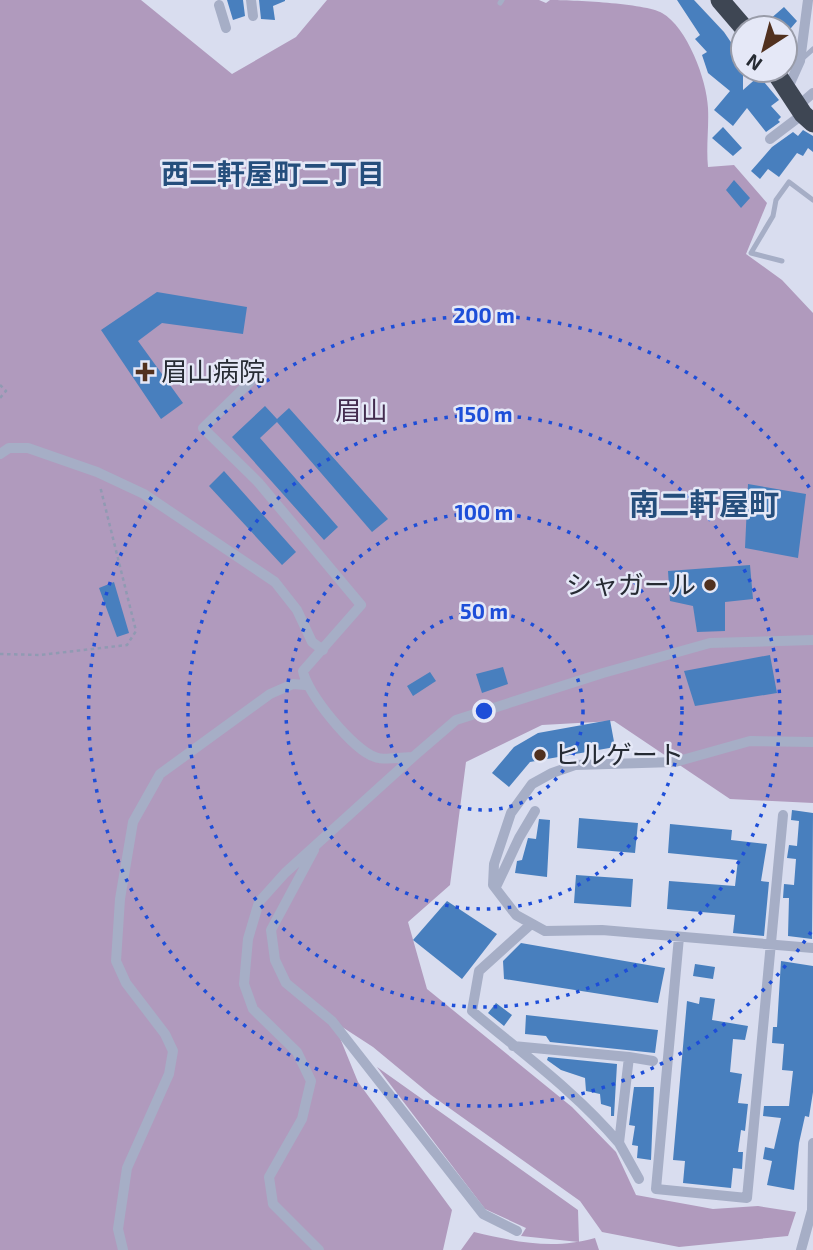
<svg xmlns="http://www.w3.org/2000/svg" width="813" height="1250" font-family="'Exo 2','Noto Sans JP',sans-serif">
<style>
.green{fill:#b09abd}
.building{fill:#487fbe}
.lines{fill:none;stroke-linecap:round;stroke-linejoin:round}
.path{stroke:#909ab2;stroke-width:2.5;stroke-dasharray:3.5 3.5;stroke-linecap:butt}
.lane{stroke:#a6aec6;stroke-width:5}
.street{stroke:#a6aec6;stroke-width:10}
.highway{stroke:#3e4653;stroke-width:19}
.ring{fill:none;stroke:#1d4ed8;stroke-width:3.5;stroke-dasharray:3.5 7}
.poi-dot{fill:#51311f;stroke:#e5e8f7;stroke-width:2.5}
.labels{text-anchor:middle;stroke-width:5;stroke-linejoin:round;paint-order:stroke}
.poi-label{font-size:26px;fill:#262b33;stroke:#e5e8f7;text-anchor:start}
.park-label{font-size:26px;fill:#432c4f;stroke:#e5e8f7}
.neighbourhood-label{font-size:28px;font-weight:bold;fill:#254e7c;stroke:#e5e8f7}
.quarter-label{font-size:30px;font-weight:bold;fill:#254e7c;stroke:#e5e8f7}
.centre{fill:#1d4ed8;stroke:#e5e8f7;stroke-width:3.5}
.ring-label{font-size:21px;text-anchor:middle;font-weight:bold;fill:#1d4ed8;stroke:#e5e8f7;stroke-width:5;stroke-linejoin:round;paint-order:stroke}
</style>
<rect width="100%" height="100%" fill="#d9ddef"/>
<path class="green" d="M0,0H141L232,74L296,37L327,0H539L546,3L550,0C571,0 645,3 662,13C687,27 707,80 708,108C709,128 706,147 708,167L734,165L767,203L746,254L782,280L813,313V803L730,799L614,721L542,725L466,762L450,885L408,922L427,989L572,1107L616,1152L636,1195L713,1209L758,1206L796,1212L788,1236L679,1247L602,1232L580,1201L431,1095L373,1047L333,1021L358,1082L452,1210L443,1250H0Z
M377,1067L578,1210L579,1242L521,1236L526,1228L485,1209Z
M474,1232C517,1242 553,1250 595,1238L599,1250H461Z"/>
<path class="building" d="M227,0H243L245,16L233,20Z
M259,0H285V1L273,6L275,20L261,19Z
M677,0H694L724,32L743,60V90L759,76L779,100L771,106L781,117L778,120L780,122L766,132L747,108L733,126L714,110L730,91L708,73L702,55L707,52L695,39L700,35Z
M784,7L797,21L791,28H777L769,20Z
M723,127L742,148L733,156L712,138Z
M803,130L813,136V152L808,148L803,156L797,153L779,177L768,169L760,179L751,171L772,147L793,132L798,136Z
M734,180L750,198L741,208L726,190Z
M157,292L247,307L243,334L162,323L138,341L183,403L161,419L101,330Z
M265,406L277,419L289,408L388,519L372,532L277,422L260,438L338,527L324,540L232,437Z
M224,471L296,552L282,565L209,486Z
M748,484L806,494L798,558L745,548Z
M750,565L753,599L725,602V631L697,632L693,606L670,601L668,571Z
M114,582L129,633L117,637L99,588Z
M770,655L777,693L695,706L684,671Z
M503,667L508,684L482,693L476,674Z
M430,672L436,681L413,696L407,686Z
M610,720L615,747L530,762L509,787L492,773L514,747L538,733Z
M792,810L813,813L812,939L788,936L789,898H783L784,884L794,885L796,859L787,858L789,845L797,846L799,821L791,820Z
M579,818L638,823L635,853L577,848Z
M539,819L550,820L547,877L515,873L517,861L522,860L528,838L536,839Z
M670,824L732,830L731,840L767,844L761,881L769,882L764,936L733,933L735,915L667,909L669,881L735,886L738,860L668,853Z
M576,875L633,879L631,907L574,903Z
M447,901L497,934L462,979L413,940Z
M521,943L665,968L658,1003L504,979L503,961Z
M781,961L813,966V1092L809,1117L805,1116L799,1143L794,1190L767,1185L772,1161L763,1159L765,1147L774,1149L781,1118L763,1116L764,1106H789L793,1071L782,1070L784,1044L772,1043L773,1027H777Z
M695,964L715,967L713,979L693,976Z
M700,997L715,999L712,1020L748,1026L745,1040L733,1039L730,1072L742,1074L738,1103L748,1104L745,1131L741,1130L738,1152H743L742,1169L733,1168L731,1188L683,1183L685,1161L673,1160L687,1001L699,1004Z
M496,1003L512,1015L504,1026L488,1013Z
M526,1015L658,1030L655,1053L550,1042L546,1036L525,1034Z
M548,1057L617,1064L614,1116H611V1107L601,1104L600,1094L586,1091L585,1078L561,1070L547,1060Z
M634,1087H654L651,1160L637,1158L638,1146L632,1145L635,1126L629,1125Z"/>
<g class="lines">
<path class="path" d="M0,385L6,391L0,398
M0,654L40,655L127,645L136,631L100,486"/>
<path class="lane" d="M500,3L502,0
M802,59L813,49
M782,261L751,253L773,216L776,200L789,182L813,200"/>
<path class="street" d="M251,0L253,16
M219,5L226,28
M787,90L800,61L808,0
M798,106L813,93
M770,139L803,114
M252,380L203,428L258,482L361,605L303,671C306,692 353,750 375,757C384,761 402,757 413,757
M0,454L9,448H28L97,472L144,494L275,582L297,610L312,642L323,650
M813,742L750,741L675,762L575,765L552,773L532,784L511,813L494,864L493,885L516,915L545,931L602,930L813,948
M314,850L271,930L275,960L286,983L332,1021L483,1214L517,1231
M496,887L519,838L535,811
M679,937L656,1189L747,1198L783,815
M513,1046L629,1057L619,1143C576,1092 523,1054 472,1011L479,971L530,925
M629,1057L653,1061
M619,1143L639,1179
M123,1250L118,1229L127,1168L169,1074L173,1051L165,1034L126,983L116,961L120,899L133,822L160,774L270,694L293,684L305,685
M319,1250L273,1204L269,1177L302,1119L311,1081L297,1052L253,1009L244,984L248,939L259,902L285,873L413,757L456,720L603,673L710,643L813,640
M801,1250L812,1210L813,1143"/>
<path class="highway" d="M720,0L744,28
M774,70L803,114L813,123"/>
</g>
<g class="ring">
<circle cx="484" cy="711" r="99"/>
<circle cx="484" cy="711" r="198"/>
<circle cx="484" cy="711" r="296"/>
<path d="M811 932A395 395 0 1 1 811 490"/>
</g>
<g class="poi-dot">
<path d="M141.5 361.5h7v7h7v7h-7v7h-7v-7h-7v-7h7z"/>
<circle cx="710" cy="585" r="7"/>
<circle cx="540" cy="755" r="7"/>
</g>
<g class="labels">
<g class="poi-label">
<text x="161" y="381">眉山病院</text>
<text x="696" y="594" text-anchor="end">シャガール</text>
<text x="554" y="764">ヒルゲート</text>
</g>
<g class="park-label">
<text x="361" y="420">眉山</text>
</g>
<g class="neighbourhood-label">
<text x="273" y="184">西二軒屋町二丁目</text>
</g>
<g class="quarter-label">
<text x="704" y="515">南二軒屋町</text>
</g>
</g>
<circle cx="484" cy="711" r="10" class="centre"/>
<g class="ring-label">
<text x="484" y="323">200 m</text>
<text x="484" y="422">150 m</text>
<text x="484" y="520">100 m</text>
<text x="484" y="619">50 m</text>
</g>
<g transform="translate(764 49) rotate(216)"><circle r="33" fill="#e5e8f7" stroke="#999ca9" stroke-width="2"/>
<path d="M0-5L12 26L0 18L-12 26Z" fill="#51311f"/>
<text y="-10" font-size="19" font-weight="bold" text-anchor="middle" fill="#262b33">N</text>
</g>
</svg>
